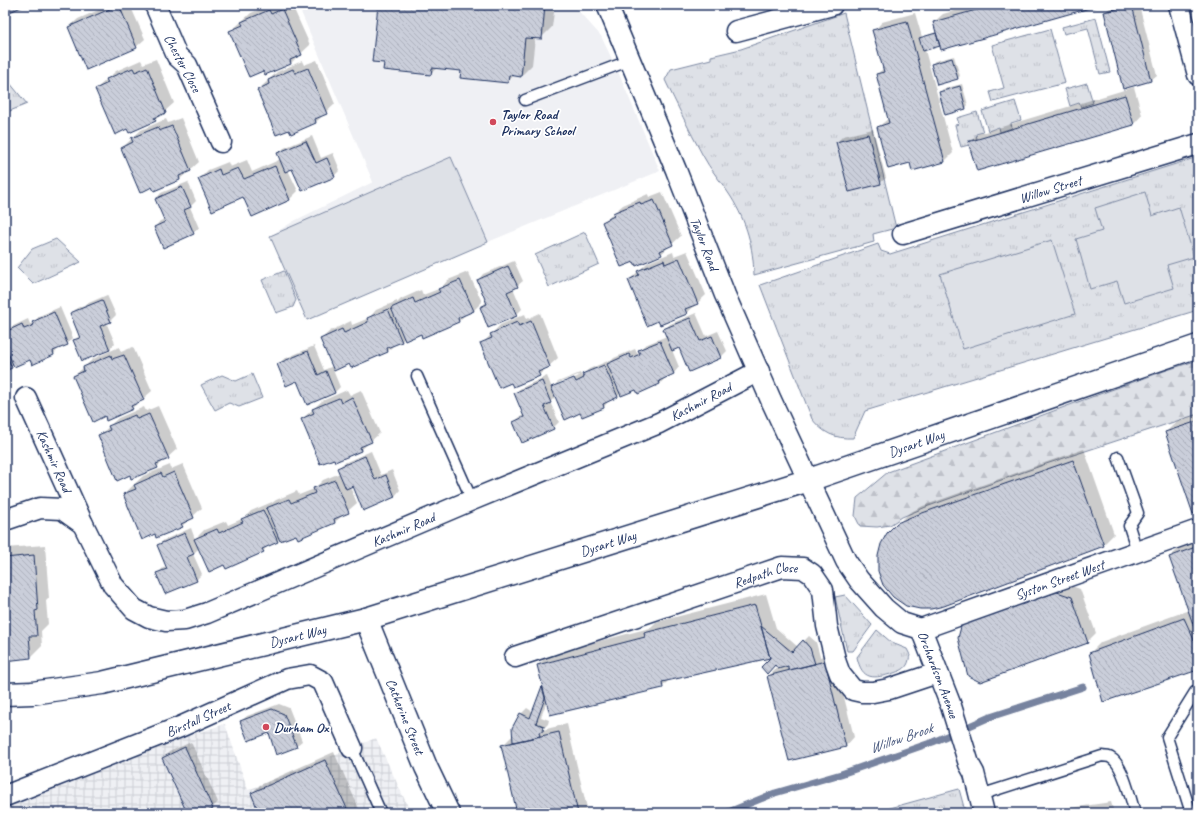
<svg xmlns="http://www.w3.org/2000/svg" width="1203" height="818" font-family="Caveat,sans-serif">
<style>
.built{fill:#eff0f4}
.industrial{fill:url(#industrial-grid)}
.grass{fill:url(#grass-tufts);stroke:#7c88a2}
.forest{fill:url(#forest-firs);stroke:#7c88a2}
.pitch{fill:#dee1e7;stroke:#7c88a2}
.shadow{fill:#0003;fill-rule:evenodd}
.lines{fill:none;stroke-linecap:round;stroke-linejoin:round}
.stream{stroke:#77839f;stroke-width:7}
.building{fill:url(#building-back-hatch);stroke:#1b2f5e}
.lane-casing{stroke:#1b2f5e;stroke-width:13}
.street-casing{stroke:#1b2f5e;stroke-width:23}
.secondary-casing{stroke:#1b2f5e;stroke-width:25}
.lane{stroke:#fff;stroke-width:10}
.street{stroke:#fff;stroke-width:20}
.secondary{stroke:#fff;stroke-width:22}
.poi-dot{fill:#d1495b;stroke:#fff;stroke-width:1.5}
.labels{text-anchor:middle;stroke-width:3.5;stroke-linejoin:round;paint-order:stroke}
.street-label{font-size:14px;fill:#1b2f5e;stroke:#fff}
.poi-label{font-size:14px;font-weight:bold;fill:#1b2f5e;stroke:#fff;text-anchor:start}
.water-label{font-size:15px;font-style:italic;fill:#49597e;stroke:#fff}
</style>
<defs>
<pattern id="industrial-grid" width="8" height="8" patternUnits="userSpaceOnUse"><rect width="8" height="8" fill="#eff0f4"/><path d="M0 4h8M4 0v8" fill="none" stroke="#ccced4"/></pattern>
<pattern id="grass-tufts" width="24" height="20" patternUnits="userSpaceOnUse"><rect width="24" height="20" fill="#dee1e7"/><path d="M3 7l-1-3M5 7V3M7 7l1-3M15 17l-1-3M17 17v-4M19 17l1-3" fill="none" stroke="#bec1c9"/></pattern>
<pattern id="forest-firs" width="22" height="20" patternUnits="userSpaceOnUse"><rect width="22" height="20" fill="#dee1e7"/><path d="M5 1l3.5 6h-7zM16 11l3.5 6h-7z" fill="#bec1c9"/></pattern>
<pattern id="building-back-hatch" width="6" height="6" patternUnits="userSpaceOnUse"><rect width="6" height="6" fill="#caceda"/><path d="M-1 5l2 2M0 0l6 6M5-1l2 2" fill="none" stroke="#adb1be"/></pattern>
</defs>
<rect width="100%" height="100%" fill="#fff"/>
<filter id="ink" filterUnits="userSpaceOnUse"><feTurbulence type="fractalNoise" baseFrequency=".025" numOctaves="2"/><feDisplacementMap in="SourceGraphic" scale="8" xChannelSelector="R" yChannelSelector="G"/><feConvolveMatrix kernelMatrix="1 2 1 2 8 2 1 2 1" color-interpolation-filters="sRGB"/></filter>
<g filter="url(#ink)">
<path class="built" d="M298,5H573L601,36L619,74L660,171L488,242L307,320L270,236L294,221L373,182Z"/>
<path class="industrial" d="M225,724L248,790L376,738L411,813H5V794Z"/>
<path class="grass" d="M844,13L896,228L873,234L874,242L754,275C753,246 747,223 731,197C722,182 710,170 702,154C689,130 677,105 665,80L671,69L711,59V56L741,49Z
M1096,18L1110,72L1100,74L1088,28L1064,34L1062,27Z
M1050,29L1065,83L993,102L990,92L1004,88L992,45Z
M5,77L27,104L5,113Z
M1087,83L1093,103L1081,107L1079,103L1070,106L1065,89Z
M1015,101L1021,120L1011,123L1012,128L1000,132L999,127L988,131L982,111Z
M977,112L983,132L976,134L977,139L968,141L969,145L961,147L955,125L959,124L957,118Z
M1198,157V310L865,411L853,438C835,439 823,433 812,419L760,285L878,244L881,251L890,254Z
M585,232L599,264L549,287L535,255Z
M56,239L81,262L33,284L17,268L32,249Z
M284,271L296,300L293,307L276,313L262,280Z
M252,374L262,398L239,407L229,403L215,410L201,385L222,375L236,381Z
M845,595L872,625L853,651H847L835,597Z
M877,630L892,643L907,649L910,655C909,658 909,662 907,665C904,670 899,671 894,673C874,679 862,681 857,657Z
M959,789L965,811L964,813H872Z"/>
<path class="forest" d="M1198,360V414L1046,464L926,507L902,517L890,525L877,527L860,526L855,516L857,498L888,472L1097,395L1164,371Z"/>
<path class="pitch" d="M451,157L488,242L307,320L270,236Z
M1145,192L1152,216L1179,207L1194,257L1167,265L1174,288L1124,303L1117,281L1090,289L1076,239L1102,231L1095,208Z
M1052,240L1075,314L963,349L940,274Z"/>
<path class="shadow" d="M110,5H130L145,39L136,47L69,27L78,19Z
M271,5H280V6L292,5L310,45L291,63L265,74L263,70L231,31L251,13Z
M379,5H555L552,27L541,38H535L532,65L521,76L514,75L508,82L462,70L437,68L430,74Z
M974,5H1096L942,49L941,45L925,50L953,153L945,161L913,170L911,162L878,127L889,118L877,74L884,68L874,31L882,22L915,13L922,37L937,32L934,22L943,14Z
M1117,5H1139L1157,75L1151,80L1124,87L1105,12L1111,7Z
M954,56L960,76L957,79L932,64L935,61Z
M156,59L174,103L155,120L96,89L116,71L141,60L143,64Z
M317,60L335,104L316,122L291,132L258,90L277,72L302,61L304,65Z
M962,84L968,105L966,108L940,92L943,89Z
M1134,87L1142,115L1134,124L970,142L978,134Z
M181,118L199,162L180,179L154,190L122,148L141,130L166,119L168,123Z
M873,129L886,178L880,183L837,142L843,136Z
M312,136L321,158L333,153L340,170L334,176L293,168L288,170L298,191L289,200L244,196L199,179L208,170L228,162L230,167L247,160L252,172L281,159L278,154L284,148Z
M188,182L196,201L190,207L199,228L193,233L155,227L160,221L165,219L156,199L161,193Z
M662,192L681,236L661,254L603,222L623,205L648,194L649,197Z
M687,251L706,295L687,313L660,324L629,280L647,263L673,252L674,256Z
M514,261L523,281L517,286L513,288L522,309L516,315L481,307L487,301L478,280L483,274Z
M468,272L482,302L473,311L466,314L459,321L423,336L421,333L405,337L402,341L396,343L388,351L352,367L350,362L333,370L340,387L335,392L297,380L278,364L284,359L314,346L324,370L333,366L321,339L330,331L351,321L352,325L369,318L376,310L397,301V303L401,299L421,290L423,295L441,288L448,280Z
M107,295L116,315L110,321L106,322L115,343L110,349L83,360L74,341L80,335L71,314L77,308Z
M60,307L73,338L67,344L59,348L54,354L32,363L31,359L14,365L5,370V330L28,319L30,324L34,323L39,316Z
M540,313L558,358L539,375L514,386L482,344L500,325L525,314L527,319Z
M696,313L706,336L718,331L727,351L721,357L690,371L679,346L672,350L679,367L674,373L665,377V378L660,384L621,393L617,397L609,400L604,407L583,416L581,412L556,396L550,402L559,422L553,428L514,422L520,417L524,415L515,393L521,388L547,376L552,388L558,382L580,373L582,377L584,376L583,374L589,369L610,360L611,361L614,358L635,349L637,353L640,352L639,350L645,345L667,336L664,330L670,324ZM578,375L579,376L558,386V383Z
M119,347L121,352L133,347L152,391L132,408L105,415L74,376L93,359Z
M347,390L350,395L361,390L380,433L361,450L334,458L302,419L322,401Z
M158,406L177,449L157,467L130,474L99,436L118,418L144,407L146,411Z
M1198,414V511L1166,432L1177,421Z
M1084,449L1114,534L1103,545L888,534L909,513L923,506Z
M371,451L381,475L392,470L400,490L395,496L364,509L353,485L350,487L357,503L335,522L298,537L296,533L280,538L277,541L270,544L263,551L225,563L199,548L193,554L202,574L196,580L157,574L163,568L167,566L158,545L164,540L191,528L195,539L204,530L226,521L228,525L244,518L251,511L272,502V503L276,500L297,491L299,495L314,489L323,480L340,473L338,468L344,463Z
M183,464L202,508L182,526L155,533L124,494L143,476L170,465L171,469Z
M1198,541V669L1090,653L1101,642L1189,610L1170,557L1179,548Z
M45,545L49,598L46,601L48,624L41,631L42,646L31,657L5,660V548Z
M1066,584L1080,589L1096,633L1087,642L963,624Z
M766,594L776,628L798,647L809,636L816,642L820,657L833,653L854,737L846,746L769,676L778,667L771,657L670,679L662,687L547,701L541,717L549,720L548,724L542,730L567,724L587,808L582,813H518L502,746L511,737L514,736L521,714L527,708L533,712L543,686L538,665L549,654L650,628L656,622Z
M279,704L289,708L302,741L296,746L269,732L241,721L247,716Z
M191,742L218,802L212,808L201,813H188L163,758L169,752Z
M334,752L361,813H261L252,793L260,785Z
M1111,802L1114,813H1037Z"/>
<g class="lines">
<path class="stream" d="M726,813L775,793L841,774L933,742L990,717L1083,687"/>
</g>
<path class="building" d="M5,5H26L5,14Z
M119,5L137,48L86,70L68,27Z
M378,5H545L542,39L525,38L521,77L509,75L508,83L460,78L461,71L432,68L431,75L383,70L384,63L372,62Z
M994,5H1096L1097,6L941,50L933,22Z
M1132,5L1151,81L1123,89L1104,12Z
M282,9L302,55L290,60L291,64L265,75L263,71L249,77L229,31L243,25L241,22L269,10L271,14Z
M907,21L945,162L912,171L910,163L888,169L877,127L889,123L876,74L884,72L872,30Z
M936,33L940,46L923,51L919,38Z
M952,58L958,79L937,85L931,64Z
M147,67L166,113L154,118L156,121L129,133L127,129L115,135L95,89L108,83L106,79L133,68L135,72Z
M308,68L327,114L315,119L316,123L291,134L289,130L276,135L257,90L269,84L268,80L293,69L295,73Z
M960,86L966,109L945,115L939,92Z
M1125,95L1134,125L977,171L968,142Z
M172,126L191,171L179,176L180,180L154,191L152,187L140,193L121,148L133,142L131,138L158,127L159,131Z
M868,134L881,184L849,192L836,142Z
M306,141L316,163L327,158L335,177L302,191L292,169L285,172L277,153Z
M275,166L290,200L252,217L243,197L212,211L198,179L219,169L221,175L238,168L244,179Z
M182,187L191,207L184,210L194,234L163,248L154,227L165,222L155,199Z
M654,200L673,245L660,251L662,255L636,266L634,262L621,267L602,222L614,216L613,213L615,212L640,202L641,205Z
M679,258L698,304L685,309L687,314L660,325L658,321L647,326L628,280L639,275L637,271L664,260L665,264Z
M508,266L518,287L507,292L517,316L488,328L480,307L487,304L477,280Z
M460,280L474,311L458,318L459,322L422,338L421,334L405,341L391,308L413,298L415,303L440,292L438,289Z
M102,300L111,322L100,326L110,350L82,361L73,340L80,338L70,313Z
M388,309L402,342L387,348L388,352L351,368L349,364L334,371L320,339L342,329L344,333L368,322L367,318Z
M54,312L68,345L53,351L54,355L32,365L30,360L14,367L5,346V332L22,324L24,329L34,325L32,322Z
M690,318L700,341L712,336L721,358L689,372L679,348L672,351L663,329Z
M531,321L550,367L538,372L540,376L513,387L511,383L499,388L480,343L492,338L490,334L517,322L519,326Z
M660,341L674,374L659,381L660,384L638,394L636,390L621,396L607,364L629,354L631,358L640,354L638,350Z
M5,351L12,368L5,371Z
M308,351L318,375L326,371L335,393L307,405L297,381L286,386L277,364Z
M111,355L112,359L124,355L144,400L131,406L133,409L106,421L105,416L93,422L73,376L84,371L83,367Z
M604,365L618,397L603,404L604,408L582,417L580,413L565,420L551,387L574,378L576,382L584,378L582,374Z
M542,381L551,403L544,406L554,429L522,443L513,422L524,417L514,393Z
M352,397L372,442L360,447L361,451L335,462L334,459L320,464L301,419L314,413L312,409L339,398L341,403Z
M149,414L169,459L156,464L158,468L131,479L130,475L117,481L98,435L110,430L108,426L135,415L137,419Z
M1198,421V512L1193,514L1165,432Z
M365,456L375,480L386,475L395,497L363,511L353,486L346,489L337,468Z
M1073,460L1104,546L944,606L931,609H920L906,606L893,597L883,585L878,571V556L881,544L887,533L897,523L911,517Z
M174,472L194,518L181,524L183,527L156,538L155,534L142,540L123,494L136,489L134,485L161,473L163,477Z
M335,480L349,513L334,519L335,523L298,539L296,535L280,541L266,508L289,499L291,503L315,493L313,488Z
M263,510L278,542L262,549L264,552L226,569L224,565L209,572L194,539L217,529L219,533L243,522L241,519Z
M185,533L194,554L187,557L197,581L165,594L156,573L167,569L157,545Z
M1198,546V638L1169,557Z
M34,555L38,610L35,611L37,636H29L31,658L5,661V558Z
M1057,592L1072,597L1088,643L980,682L968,676L958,638L962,623Z
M755,605L770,658L662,682L663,688L550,715L537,665L645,637L644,633Z
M1184,618L1194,640L1198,638V670L1103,702L1089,653Z
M761,626L792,652L803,640L810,648L815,664L788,670V666L778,669L775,665L767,674L761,667L770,658Z
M825,661L846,747L789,761L767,676Z
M542,686L545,698L536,723L544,726L543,731L539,732L540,736L513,742L512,728L520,713L530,718Z
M272,709L284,714L297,747L276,755L269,733L248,741L240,721Z
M559,732L578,813H517L501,745Z
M185,747L213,809L204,813H187L162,758Z
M325,760L349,813H259L251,793Z"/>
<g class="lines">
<defs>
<path id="lane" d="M525,100L631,60
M417,376L472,500
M1118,457L1138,513L1129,526L1137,551
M352,748L381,813
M980,795L1102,756C1105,757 1109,756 1111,758C1123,764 1131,800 1135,813
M1191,813L1167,737L1195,692L1198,691"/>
<g id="street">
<path d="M155,5L177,56L187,65L221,142"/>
<path id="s1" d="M607,5L676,170L725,295L771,400L846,561L859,580L884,608L902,623L921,629L951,706L969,764L974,773L984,813"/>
<path d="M1179,5L1198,75"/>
<path d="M736,31L832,5"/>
<path id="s2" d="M903,234L1198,144"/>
<path id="s3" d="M26,398L83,524L113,585L134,609L149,617L166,621L185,620L207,613L472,500L659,423L759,371"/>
<path d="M5,520L40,508L62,509L83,524"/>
<path id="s4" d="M921,629L1198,530"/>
<path id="s5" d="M515,657L782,567L803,568L812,574L823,590L827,626L836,663L840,674L853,690L862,692H873L889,689L937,673"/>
<path id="s6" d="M5,796L180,727L287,679L310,675L323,682L352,748"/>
</g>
<g id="secondary">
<path id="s7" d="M366,619L426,767L448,813"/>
<path id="s8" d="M5,694L32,693L102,683L366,619L809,480L1198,346"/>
</g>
</defs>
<use href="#lane" class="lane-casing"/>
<use href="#street" class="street-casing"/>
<use href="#secondary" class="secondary-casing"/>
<use href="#lane" class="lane"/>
<use href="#street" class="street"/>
<use href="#secondary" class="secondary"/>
</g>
</g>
<g class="poi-dot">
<circle cx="493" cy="122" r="4"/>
<circle cx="266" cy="727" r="4"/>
</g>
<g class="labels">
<g class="street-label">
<text transform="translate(183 63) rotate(62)" y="5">Chester Close</text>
<text dy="5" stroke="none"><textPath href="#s2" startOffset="154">Willow Street</textPath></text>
<text dy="5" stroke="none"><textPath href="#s1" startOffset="258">Taylor Road</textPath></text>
<text dy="5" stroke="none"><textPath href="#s3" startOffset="852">Kashmir Road</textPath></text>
<text dy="5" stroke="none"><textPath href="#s8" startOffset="947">Dysart Way</textPath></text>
<text dy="5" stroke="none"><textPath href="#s3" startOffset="69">Kashmir Road</textPath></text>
<text dy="5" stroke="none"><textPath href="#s3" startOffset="528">Kashmir Road</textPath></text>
<text dy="5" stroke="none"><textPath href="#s8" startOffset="623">Dysart Way</textPath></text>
<text dy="5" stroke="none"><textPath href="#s5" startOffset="264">Redpath Close</textPath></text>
<text dy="5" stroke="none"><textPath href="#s4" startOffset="147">Syston Street West</textPath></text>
<text dy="5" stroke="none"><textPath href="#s8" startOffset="299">Dysart Way</textPath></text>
<text dy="5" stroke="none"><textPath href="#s1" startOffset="758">Orchardson Avenue</textPath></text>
<text dy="5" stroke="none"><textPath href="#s7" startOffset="105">Catherine Street</textPath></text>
<text dy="5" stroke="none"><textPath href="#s6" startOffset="208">Birstall Street</textPath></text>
</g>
<g class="poi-label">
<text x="501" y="119">Taylor Road<tspan x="501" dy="16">Primary School</tspan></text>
<text x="274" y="732">Durham Ox</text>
</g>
<g class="water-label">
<text transform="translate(901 738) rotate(-19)" y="5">Willow Brook</text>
</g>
</g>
<rect width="1203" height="818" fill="none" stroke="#fff" stroke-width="20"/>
<rect x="10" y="10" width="1183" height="798" fill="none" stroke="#1b2f5e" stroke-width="1.5" filter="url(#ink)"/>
</svg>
